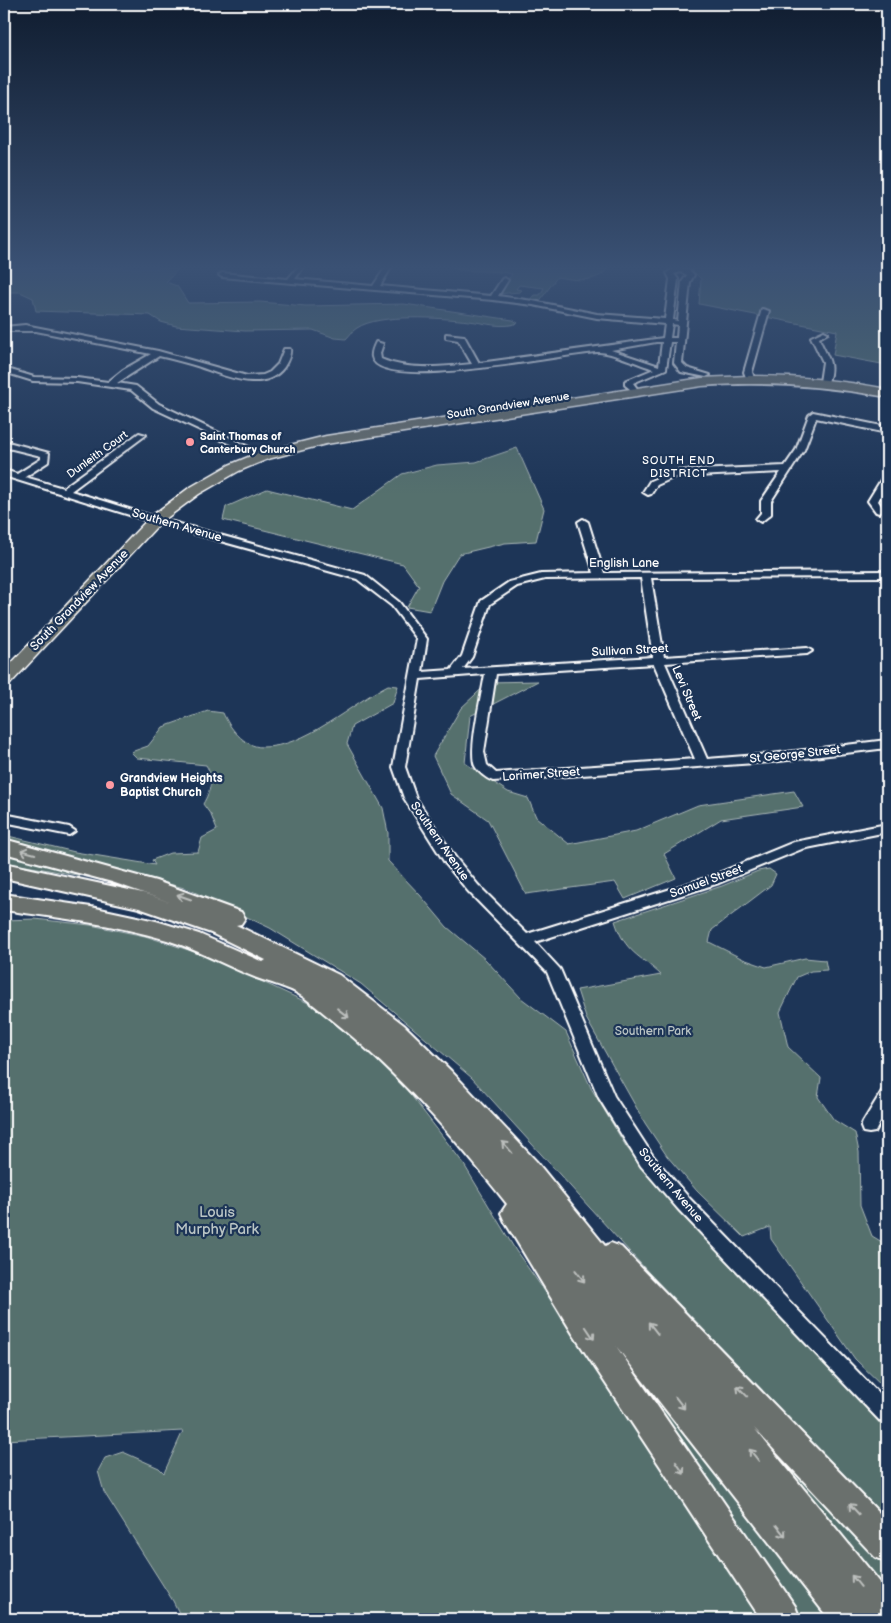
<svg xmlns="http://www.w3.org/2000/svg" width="891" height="1623" font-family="'Balsamiq Sans',sans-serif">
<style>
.green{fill:#546f6d;stroke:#aab7b6}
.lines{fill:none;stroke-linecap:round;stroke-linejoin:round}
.street-casing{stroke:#fff;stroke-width:4}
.primary-casing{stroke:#fff;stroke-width:3}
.highway-casing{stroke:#fff;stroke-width:4}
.street{fill:#1d3557;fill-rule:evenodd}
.primary{fill:#6b706d;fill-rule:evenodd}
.highway{fill:#6b706d;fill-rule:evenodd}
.oneway{stroke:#bcbfbd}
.poi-dot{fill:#ff9aa2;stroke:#1d3557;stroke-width:2}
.labels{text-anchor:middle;stroke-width:4.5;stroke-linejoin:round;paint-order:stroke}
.far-street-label{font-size:11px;fill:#fff;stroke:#1d3557}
.far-poi-label{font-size:11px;font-weight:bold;fill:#fff;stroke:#1d3557;text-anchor:start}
.far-neighbourhood-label{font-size:11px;letter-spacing:1px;fill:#fff;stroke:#1d3557}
.street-label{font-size:12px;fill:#fff;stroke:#1d3557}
.poi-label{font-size:12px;font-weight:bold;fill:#fff;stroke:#1d3557;text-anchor:start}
.park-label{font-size:12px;fill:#bbc5c5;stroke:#1d3557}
.near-park-label{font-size:15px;fill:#bbc5c5;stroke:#1d3557}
</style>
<rect width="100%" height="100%" fill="#1d3557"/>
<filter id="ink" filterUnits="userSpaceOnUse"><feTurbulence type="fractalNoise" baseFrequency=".02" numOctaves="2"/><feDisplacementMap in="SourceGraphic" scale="10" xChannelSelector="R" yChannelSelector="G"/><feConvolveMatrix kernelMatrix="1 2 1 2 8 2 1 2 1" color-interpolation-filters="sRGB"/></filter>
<g filter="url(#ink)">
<path class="green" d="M4,268H179L166,282L177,286L188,303L260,302L306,306L404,304L513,320L518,323C502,329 486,323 469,321C443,318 379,313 357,328C353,330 350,335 346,339L335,338L313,330L245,331L176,326L161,322L150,315L36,311L33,298L20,292H4Z
M449,268H608C597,284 574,280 557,277L539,302L529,301L534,295H540L544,288L519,285L516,289L522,290L520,292L497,294L512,274C491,269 470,273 449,268Z
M690,268H887V365L833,355L837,331L699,304L701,279Z
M517,448L544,509L536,541L505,543L459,554L442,581L430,611L407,607L419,586L403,564L223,520L226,507L267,489L352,510L402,474L437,465L476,462Z
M538,681L470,716L465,763L508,792L528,798L536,817L569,844L636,831L698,805L794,791L803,807L721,819L664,854L676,878L625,899L615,882L526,894L488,820L451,794L433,756L461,708L489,682Z
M388,685L398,686L393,703L352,726L347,744L383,808L388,833V861L420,895L447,927L485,959L521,998L566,1032L591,1088L627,1148L701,1232L887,1426V1519L649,1273L472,1078L361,984L270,928L188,889L4,840V835L75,852L155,865L152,860L170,853L198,852L202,838L217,830L211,815L203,804C211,790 214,778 206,765L137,758L131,752L148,746L163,727L208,711L223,713C229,727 244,747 262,747C305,748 351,704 388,685Z
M4,853L121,883L4,862Z
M769,869L776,874L771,885L712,930L709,942L743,959L766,967L805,958L825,960L827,970L811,971L797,977L780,1012L788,1047L821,1078L818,1097L834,1120L855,1133L859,1152L860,1205L872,1236L887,1245V1390L855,1359L771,1239L770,1227L744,1237L697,1191L667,1156L645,1123L586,1018L577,990L661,975C640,955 625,953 615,921L722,886L758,871Z
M35,919L90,925L145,936L204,955L317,1007L372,1050L407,1090L463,1163L516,1251L594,1360L769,1619H182L173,1601L104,1492L98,1471L105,1458L123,1452L159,1468L164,1473L183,1431L4,1440V920Z
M603,1328L832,1619H793Z
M704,1370L887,1561V1595Z"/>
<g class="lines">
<defs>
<path id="street" d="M297,268H303L295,279L373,286L385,268H391L380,286L491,296L502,279L504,278L508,280L498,296L533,301L597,314L665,319L670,279L667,273C675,266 687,266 694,275L690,282L682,363L687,368L710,375L706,377L681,372L674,363L676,342H670L666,369L633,383L639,391L635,393L625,385V381L654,369C641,365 611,352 599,352C571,352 379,394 372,357C371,352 374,346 376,342L383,344L380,353L381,359C409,371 442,367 472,364L458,340L446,338V334L464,336L479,363L663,338L665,324L597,318L533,305L493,300L222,277L219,275L222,273L288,279ZM681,272L687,275L682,282L678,321L673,320L678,279L674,274ZM672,324L678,325L677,338H670ZM656,342H662L659,366L611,350Z
M762,309L769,311L752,372L754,378L750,380H747L744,372Z
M25,325L158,351L247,376L263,375L270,372L278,364L284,349H290C291,355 287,362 284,367C264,395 221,374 197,366C184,362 172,359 159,356L117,383L136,386L159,404L267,456L260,458L153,408L131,390L77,382L33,381L4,372V368L34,377L77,378L108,382L123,370L151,354L36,331H4V327Z
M824,331L828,333L819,338C826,357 835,361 828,382L824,384L820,382L823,362L811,337Z
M813,412L887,427V433L816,418L804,450L771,501V514L761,522L756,519L761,513V501L781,472L675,477L657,485L651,494L648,495L643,492L650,481L673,471L785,466L796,450L809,415Z
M139,433L146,435L71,491L158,518L365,575L399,602L427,639L422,672L451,670L462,656L481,601L509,582L541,574L594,573L578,522L583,519L588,522L604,573L887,571V577L651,578L664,657L807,648L812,651L807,654L665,663L707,759L771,754L887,740V748L771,762L493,781C487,779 478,772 475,766C468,751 482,694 485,674L420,679L405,767L416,798L455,857L478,885L527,934L709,877L794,842L887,824V832L802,849L719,883L535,942L560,969L614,1096L653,1156L690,1199L887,1402V1424L880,1421L678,1209L641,1166L599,1098L547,972L468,891L445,863L404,798L393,767L417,639L392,606L357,579L152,522L4,476V470L17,474L41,459V456L4,447V441L49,453L48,462L25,477L63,488ZM641,578L653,657L463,669L472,657L490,604L517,586L545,579ZM654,664L695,759L496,773L487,765L484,752L496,674Z
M887,474V484L878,501L884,510L879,513L876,512L868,501L884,475Z
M4,814L69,827L75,831L69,835L4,822Z
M887,1089V1109L875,1132L869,1133L863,1132L861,1127L863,1122L882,1091Z"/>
<path id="primary" d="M749,376C796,376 841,380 887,389V397C825,386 765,381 702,386L326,444L268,459L239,471L199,494L160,523L10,684L4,685V671L150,517L189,488L229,465L258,453L326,436L702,378Z"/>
<path id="highway" d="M4,839L156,881L241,912L245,918L241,924L236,925L339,975L404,1025L451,1071L536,1161L605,1246L611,1243L621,1247L887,1521V1562L875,1557L754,1428L887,1591V1619H829L616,1346L795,1606L800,1619H761L573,1334L505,1222L501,1213L507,1204C453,1136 398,1072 330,1018C317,1008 302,993 286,988C274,983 260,980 247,974C221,963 195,949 167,940C114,924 59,918 4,910V894L91,907L156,921L199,934L263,962L266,960L211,933L139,908L4,878V863L143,893L175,904L112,882L4,853Z"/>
</defs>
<use href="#street" class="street-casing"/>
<use href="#primary" class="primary-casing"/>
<use href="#highway" class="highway-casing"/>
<use href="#street" class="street"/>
<use href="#primary" class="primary"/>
<use href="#highway" class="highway"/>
</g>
<defs><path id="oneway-shaft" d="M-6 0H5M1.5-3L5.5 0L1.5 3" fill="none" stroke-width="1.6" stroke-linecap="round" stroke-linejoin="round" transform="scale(1.25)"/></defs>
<g class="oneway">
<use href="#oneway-shaft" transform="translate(28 852) rotate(-165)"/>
<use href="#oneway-shaft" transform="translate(184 897) rotate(-161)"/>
<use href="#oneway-shaft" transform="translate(343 1013) rotate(38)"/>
<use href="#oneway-shaft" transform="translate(507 1147) rotate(-132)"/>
<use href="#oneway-shaft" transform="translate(580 1276) rotate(52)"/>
<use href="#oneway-shaft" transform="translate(653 1328) rotate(-128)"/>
<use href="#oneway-shaft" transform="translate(590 1333) rotate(56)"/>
<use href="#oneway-shaft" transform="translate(742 1391) rotate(-134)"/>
<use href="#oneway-shaft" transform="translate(680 1403) rotate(52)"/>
<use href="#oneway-shaft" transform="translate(754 1455) rotate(-129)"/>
<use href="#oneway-shaft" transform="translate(680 1468) rotate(56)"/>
<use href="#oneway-shaft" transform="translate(854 1509) rotate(-133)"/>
<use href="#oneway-shaft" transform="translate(781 1531) rotate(52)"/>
<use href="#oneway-shaft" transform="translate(856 1581) rotate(-129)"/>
</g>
</g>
<linearGradient id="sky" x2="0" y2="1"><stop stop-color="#101d30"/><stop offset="0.54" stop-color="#3a5174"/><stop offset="1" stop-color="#3a5174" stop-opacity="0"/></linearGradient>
<rect width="891" height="495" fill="url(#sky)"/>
<g class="poi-dot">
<circle cx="190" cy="442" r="5"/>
<circle cx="110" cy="785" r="5"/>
</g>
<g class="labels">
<g class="far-street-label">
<text transform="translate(508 405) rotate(-9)" y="4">South Grandview Avenue</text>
<text transform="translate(97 454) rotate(-36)" y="4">Dunleith Court</text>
</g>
<g class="far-poi-label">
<text x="200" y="440">Saint Thomas of<tspan x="200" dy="13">Canterbury Church</tspan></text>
</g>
<g class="far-neighbourhood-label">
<text x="679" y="464">SOUTH END<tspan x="679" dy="13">DISTRICT</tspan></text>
</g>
<g class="street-label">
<text transform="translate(177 525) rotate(16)" y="4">Southern Avenue</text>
<text x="624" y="567">English Lane</text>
<text transform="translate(79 600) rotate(-46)" y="4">South Grandview Avenue</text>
<text transform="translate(630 650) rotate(-3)" y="4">Sullivan Street</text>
<text transform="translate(687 693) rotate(67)" y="4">Levi Street</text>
<text transform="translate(795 754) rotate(-6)" y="4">St George Street</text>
<text transform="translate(541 774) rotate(-4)" y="4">Lorimer Street</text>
<text transform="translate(440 841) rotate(55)" y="4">Southern Avenue</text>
<text transform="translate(706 881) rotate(-20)" y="4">Samuel Street</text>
<text transform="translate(671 1185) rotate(50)" y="4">Southern Avenue</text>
</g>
<g class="poi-label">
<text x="120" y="782">Grandview Heights<tspan x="120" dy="14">Baptist Church</tspan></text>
</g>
<g class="park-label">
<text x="653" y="1035">Southern Park</text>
</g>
<g class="near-park-label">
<text x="217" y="1217">Louis<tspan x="217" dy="17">Murphy Park</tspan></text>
</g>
</g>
<rect width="891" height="1623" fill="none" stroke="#1d3557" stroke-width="20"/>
<rect x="10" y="10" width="871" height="1603" fill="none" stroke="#fff" stroke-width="2" filter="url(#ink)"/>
</svg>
